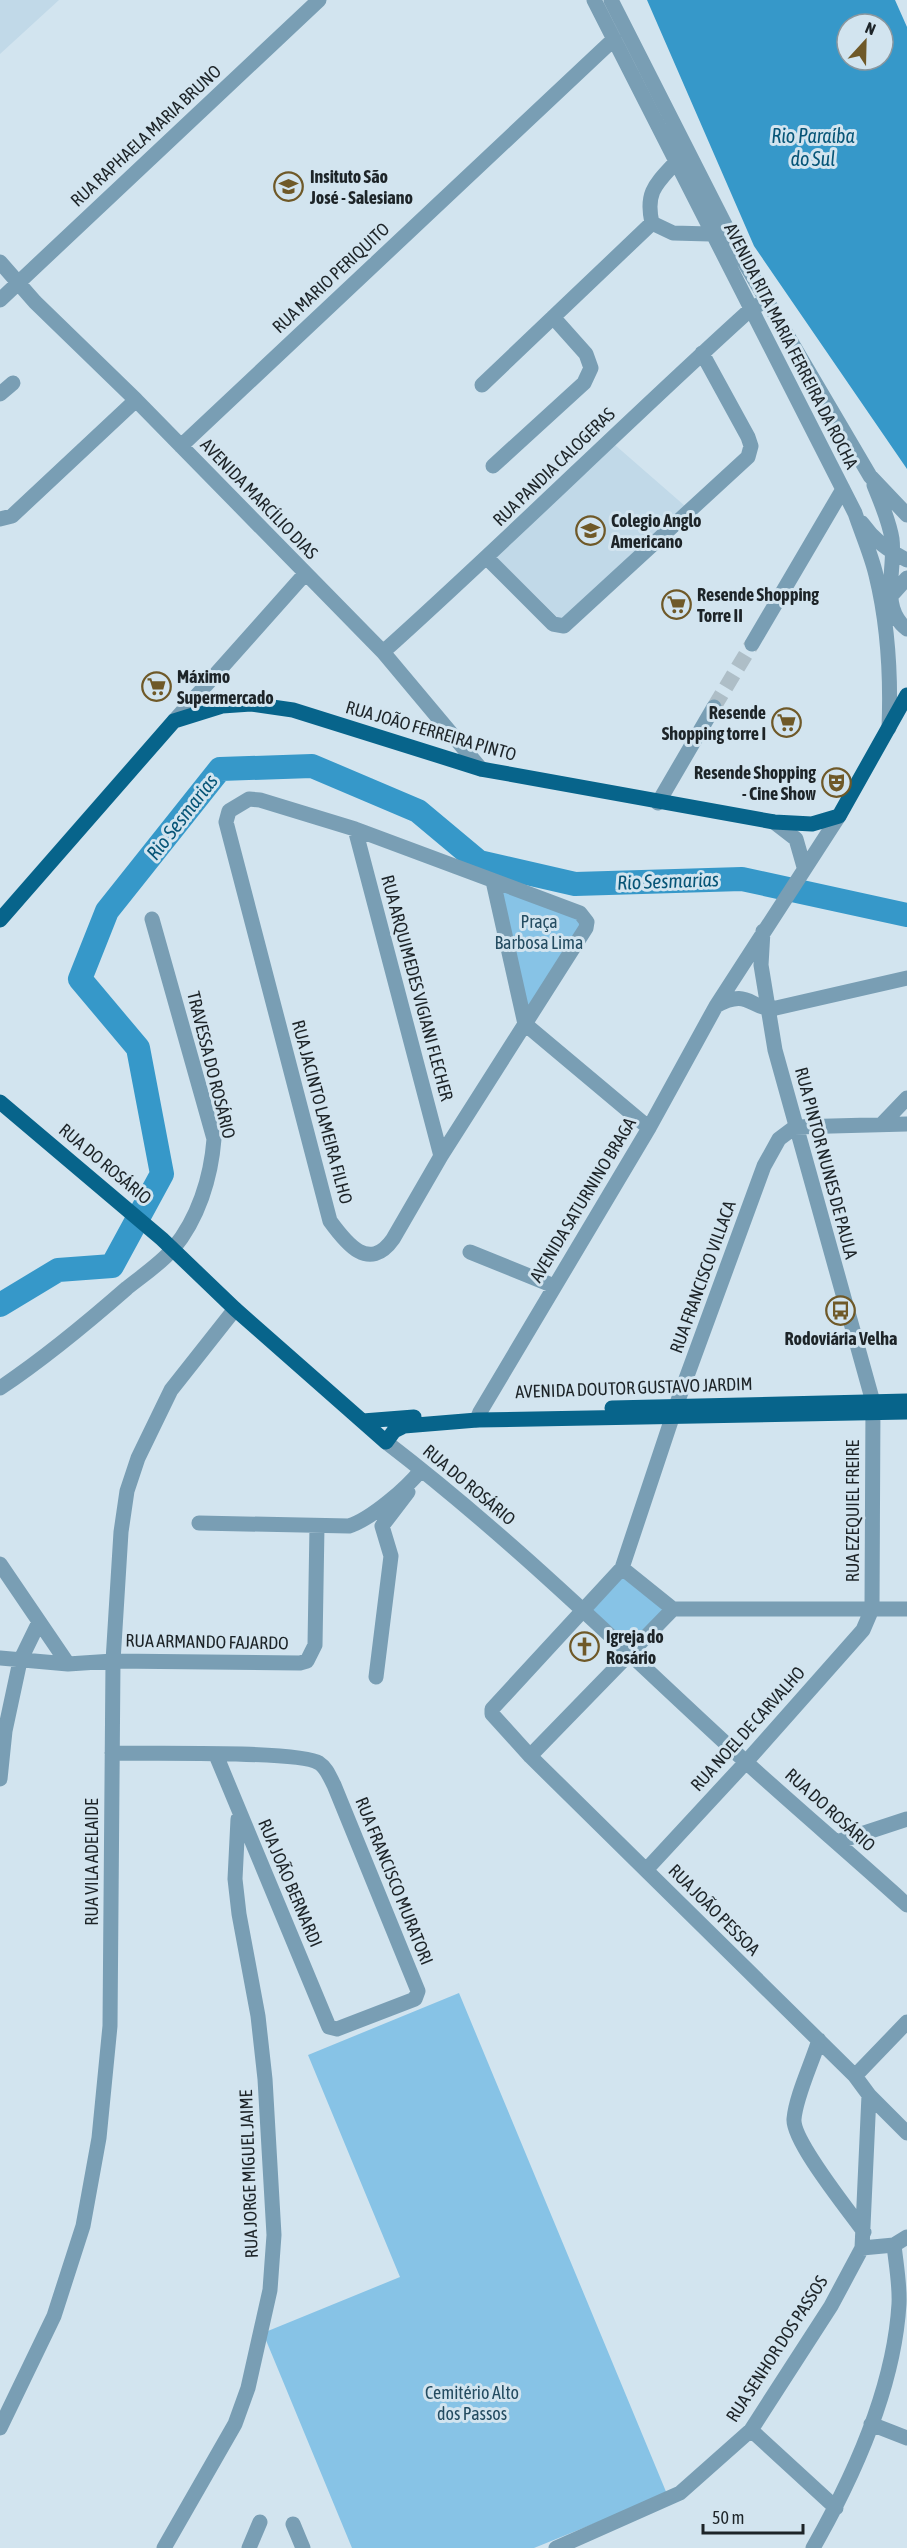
<svg xmlns="http://www.w3.org/2000/svg" width="907" height="2548" font-family="'Asap Condensed',sans-serif">
<style>
.built{fill:#c1d9e8}
.green{fill:#87c3e6}
.water{fill:#3698c9;fill-rule:evenodd}
.lines{fill:none;stroke-linecap:round;stroke-linejoin:round}
.river{stroke:#3698c9;stroke-width:24}
.minor-tunnel{stroke:#aebec7;stroke-width:15;stroke-dasharray:15 8;stroke-linecap:butt}
.minor{stroke:#799eb4;stroke-width:15}
.major{stroke:#07648b;stroke-width:15}
.labels{text-anchor:middle;stroke-width:6;stroke-linejoin:round;paint-order:stroke}
.street-label{font-size:18px;fill:#1d2428;stroke:#d2e4ef}
.poi-label{font-size:18px;font-weight:bold;fill:#1d2428;stroke:#d2e4ef;text-anchor:start}
.park-label{font-size:18px;fill:#244c61;stroke:#d2e4ef}
.water-label{font-size:20px;font-style:italic;fill:#075577;stroke:#d2e4ef}
</style>
<rect width="100%" height="100%" fill="#d2e4ef"/>
<path class="built" d="M0,0H59L0,54Z
M615,445L685,506L560,620L496,557Z"/>
<path class="green" d="M497,885L583,921L526,1010Z
M623,1571L667,1607L632,1644L590,1609Z
M459,1993L667,2494L534,2548H352L263,2333L400,2277L308,2055Z"/>
<path class="water" d="M647,0H895L907,27V469L754,246ZM847,24H883V60H847Z"/>
<g class="lines">
<path class="river" d="M0,1305L58,1270L112,1266L162,1174L138,1048L80,979L107,911L220,769L312,766L418,811L479,862L575,884L742,879L907,915"/>
<path class="minor-tunnel" d="M714,707L752,644"/>
<path class="minor" d="M594,0L855,513C862,534 871,554 876,575C888,624 891,678 889,728
M611,0L743,260L870,476L907,515
M676,162C656,184 645,192 652,223L673,233L710,234
M0,262L35,302L136,400L383,652L481,769
M0,300L319,0
M482,385L652,223
M0,394L13,383
M181,446L614,39
M493,466L584,383L591,368L586,354L553,317
M874,485C881,503 889,520 892,539C896,569 879,608 907,629
M0,519L12,516L136,400
M862,523C874,540 888,551 907,560
M487,558L553,624L564,626L748,457L751,446L748,437L702,353
M890,597L907,578
M752,644L843,489
M383,652C508,540 627,421 751,309L760,304
M174,721L304,575
M249,799L260,800L355,829L580,913L587,922L586,928L441,1156L393,1239C369,1273 346,1243 330,1221L226,822L229,811Z
M658,803L714,707
M774,822L796,839L804,867
M355,829L441,1156
M493,881L525,1024L649,1128
M716,1006C750,987 750,1011 776,1008L907,978
M883,1123L907,1098
M907,1124L795,1127L779,1139L764,1166L676,1406L622,1568L492,1709V1714L530,1756L855,2076L869,2095L907,2133
M470,1252L554,1286
M0,1388C45,1358 87,1323 127,1288C142,1276 160,1264 173,1249C198,1219 211,1178 214,1139L152,919
M477,1420L480,1412L649,1128L716,1006L839,816
M386,1442C514,1540 628,1654 747,1763C800,1811 854,1857 907,1905
M199,1523L349,1526C371,1519 407,1488 421,1470
M0,1564L68,1664
M622,1568L673,1609H907
M0,1658L68,1664L113,1661L300,1663L307,1661L315,1645L317,1526
M376,1677L391,1556L382,1526L408,1492
M0,1738L5,1731L20,1661L39,1622
M112,1753C145,1754 300,1750 319,1763C327,1768 330,1778 334,1785L418,1991L415,1999L337,2029L329,2027L216,1755
M530,1756L673,1609
M0,1779L5,1731
M837,1842L907,1819
M646,1870L746,1762L863,1630L872,1609L873,1402L775,1050L761,965L763,931
M819,2040C812,2063 796,2096 794,2119C792,2141 850,2212 864,2232
M855,2076L907,2022
M862,2248L894,2245L907,2237
M871,2424L907,2438
M0,2428L54,2316L83,2226L99,2138L110,2026L113,1661L121,1532L127,1491L138,1458L171,1390L235,1309
M751,2430L836,2508
M293,2524L303,2548
M164,2548L235,2424L248,2388L270,2290L274,2235L265,2079L258,2016L239,1914L235,1879L238,1819
M249,2548L260,2522
M556,2548L680,2493L751,2430L831,2306L862,2248L869,2095
M813,2548C854,2476 894,2388 899,2304C900,2285 896,2264 894,2245"/>
<path class="major" d="M0,920L174,721L222,706L251,704L293,710L481,769L774,822L812,824L839,816L907,695
M0,1102L162,1239L235,1309L386,1442L394,1431L404,1426L477,1420L907,1412
M612,1408L907,1401
M363,1421L414,1417"/>
</g>
<defs>
<symbol id="school-ring" viewBox="-11 -11 22 22"><circle r="9.5" fill="#d2e4ef" stroke="#6f5928" stroke-width="1.5"/><path d="M0-5L7-2L0 1L-7-2ZM-4 1L0 2.5L4 1V4Q0 6-4 4Z" fill="#6f5928"/></symbol>
<symbol id="supermarket-ring" viewBox="-11 -11 22 22"><circle r="9.5" fill="#d2e4ef" stroke="#6f5928" stroke-width="1.5"/><path d="M-6-5.5h2.5l.6 2H6L4.5 2H-2.5L-4.4-4H-6ZM-1.5 3.2a1.3 1.3 0 1 0 .1 0ZM3 3.2a1.3 1.3 0 1 0 .1 0Z" fill="#6f5928"/></symbol>
<symbol id="theatre-ring" viewBox="-11 -11 22 22"><circle r="9.5" fill="#d2e4ef" stroke="#6f5928" stroke-width="1.5"/><path d="M-5-5.5Q0-4 5-5.5V0Q5 5 0 6Q-5 5-5 0ZM-3.3-2.5H-1v1.5H-3.3ZM1-2.5H3.3v1.5H1ZM-2.8 1Q0 5.5 2.8 1Z" fill="#6f5928"/></symbol>
<symbol id="bus-ring" viewBox="-11 -11 22 22"><circle r="9.5" fill="#d2e4ef" stroke="#6f5928" stroke-width="1.5"/><path d="M-5-6H5V4H4V6H2V4H-2V6H-4V4H-5ZM-3.5-4V0h7V-4ZM-3.5 1.2v1.5H-2V1.2ZM2 1.2v1.5H3.5V1.2Z" fill="#6f5928"/></symbol>
<symbol id="church-ring" viewBox="-11 -11 22 22"><circle r="9.5" fill="#d2e4ef" stroke="#6f5928" stroke-width="1.5"/><path d="M-1.2-6h2.4v3.5h3.3v2.4h-3.3V6h-2.4V-.1h-3.3v-2.4h3.3Z" fill="#6f5928"/></symbol>
</defs>
<g fill-rule="evenodd">
<use href="#school-ring" x="272" y="170" width="33" height="33"/>
<use href="#school-ring" x="574" y="514" width="33" height="33"/>
<use href="#supermarket-ring" x="660" y="588" width="33" height="33"/>
<use href="#supermarket-ring" x="140" y="670" width="33" height="33"/>
<use href="#supermarket-ring" x="770" y="706" width="33" height="33"/>
<use href="#theatre-ring" x="820" y="766" width="33" height="33"/>
<use href="#bus-ring" x="824" y="1294" width="33" height="33"/>
<use href="#church-ring" x="568" y="1630" width="33" height="33"/>
</g>
<g class="labels">
<g class="street-label">
<text transform="translate(146 136) rotate(-43)" y="6">RUA RAPHAELA MARIA BRUNO</text>
<text transform="translate(331 278) rotate(-43)" y="6">RUA MARIO PERIQUITO</text>
<text transform="translate(791 346) rotate(63)" y="6">AVENIDA RITA MARIA FERREIRA DA ROCHA</text>
<text transform="translate(554 467) rotate(-44)" y="6">RUA PANDIA CALOGERAS</text>
<text transform="translate(259 499) rotate(46)" y="6">AVENIDA MARCÍLIO DIAS</text>
<text transform="translate(431 731) rotate(16)" y="6">RUA JOÃO FERREIRA PINTO</text>
<text transform="translate(417 988) rotate(75)" y="6">RUA ARQUIMEDES VIGIANI FLECHER</text>
<text transform="translate(211 1065) rotate(76)" y="6">TRAVESSA DO ROSÁRIO</text>
<text transform="translate(322 1112) rotate(75)" y="6">RUA JACINTO LAMEIRA FILHO</text>
<text transform="translate(826 1163) rotate(75)" y="6">RUA PINTOR NUNES DE PAULA</text>
<text transform="translate(105 1164) rotate(40)" y="6">RUA DO ROSÁRIO</text>
<text transform="translate(583 1200) rotate(-59)" y="6">AVENIDA SATURNINO BRAGA</text>
<text transform="translate(703 1277) rotate(-70)" y="6">RUA FRANCISCO VILLACA</text>
<text transform="translate(634 1388) rotate(-2)" y="6">AVENIDA DOUTOR GUSTAVO JARDIM</text>
<text transform="translate(469 1485) rotate(40)" y="6">RUA DO ROSÁRIO</text>
<text transform="translate(853 1511) rotate(-90)" y="6">RUA EZEQUIEL FREIRE</text>
<text transform="translate(207 1642) rotate(1)" y="6">RUA ARMANDO FAJARDO</text>
<text transform="translate(748 1729) rotate(-48)" y="6">RUA NOEL DE CARVALHO</text>
<text transform="translate(830 1810) rotate(42)" y="6">RUA DO ROSÁRIO</text>
<text transform="translate(92 1862) rotate(-90)" y="6">RUA VILA ADELAIDE</text>
<text transform="translate(394 1881) rotate(68)" y="6">RUA FRANCISCO MURATORI</text>
<text transform="translate(290 1883) rotate(67)" y="6">RUA JOÃO BERNARDI</text>
<text transform="translate(714 1910) rotate(45)" y="6">RUA JOÃO PESSOA</text>
<text transform="translate(249 2174) rotate(-92)" y="6">RUA JORGE MIGUEL JAIME</text>
<text transform="translate(777 2349) rotate(-57)" y="6">RUA SENHOR DOS PASSOS</text>
</g>
<g class="poi-label">
<text x="310" y="183">Insituto São<tspan x="310" dy="21">José - Salesiano</tspan></text>
<text x="611" y="527">Colegio Anglo<tspan x="611" dy="21">Americano</tspan></text>
<text x="697" y="601">Resende Shopping<tspan x="697" dy="21">Torre II</tspan></text>
<text x="177" y="683">Máximo<tspan x="177" dy="21">Supermercado</tspan></text>
<text x="766" y="719" text-anchor="end">Resende<tspan x="766" dy="21">Shopping torre I</tspan></text>
<text x="816" y="779" text-anchor="end">Resende Shopping<tspan x="816" dy="21">- Cine Show</tspan></text>
<text x="841" y="1345" text-anchor="middle">Rodoviária Velha</text>
<text x="606" y="1643">Igreja do<tspan x="606" dy="21">Rosário</tspan></text>
</g>
<g class="park-label">
<text x="539" y="928">Praça<tspan x="539" dy="21">Barbosa Lima</tspan></text>
<text x="472" y="2399">Cemitério Alto<tspan x="472" dy="21">dos Passos</tspan></text>
</g>
<g class="water-label">
<text x="813" y="143">Rio Paraíba<tspan x="813" dy="23">do Sul</tspan></text>
<text transform="translate(182 817) rotate(-52)" y="7">Rio Sesmarias</text>
<text transform="translate(668 881) rotate(-2)" y="7">Rio Sesmarias</text>
</g>
</g>
<g transform="translate(865 42) rotate(22)"><circle r="28" fill="#d2e4ef" stroke="#8a979f" stroke-width="1.5"/>
<path d="M0-4.5L10 22L0 15L-10 22Z" fill="#6f5928"/>
<text y="-9" font-size="16" font-weight="bold" text-anchor="middle" fill="#1d2428">N</text>
</g>
<path d="M703 2524v9h100v-9" fill="none" stroke="#1d2428" stroke-width="3"/>
<text x="712" y="2524" font-size="18" fill="#1d2428" stroke="#d2e4ef" stroke-width="4.5" paint-order="stroke">50 m</text>
</svg>
